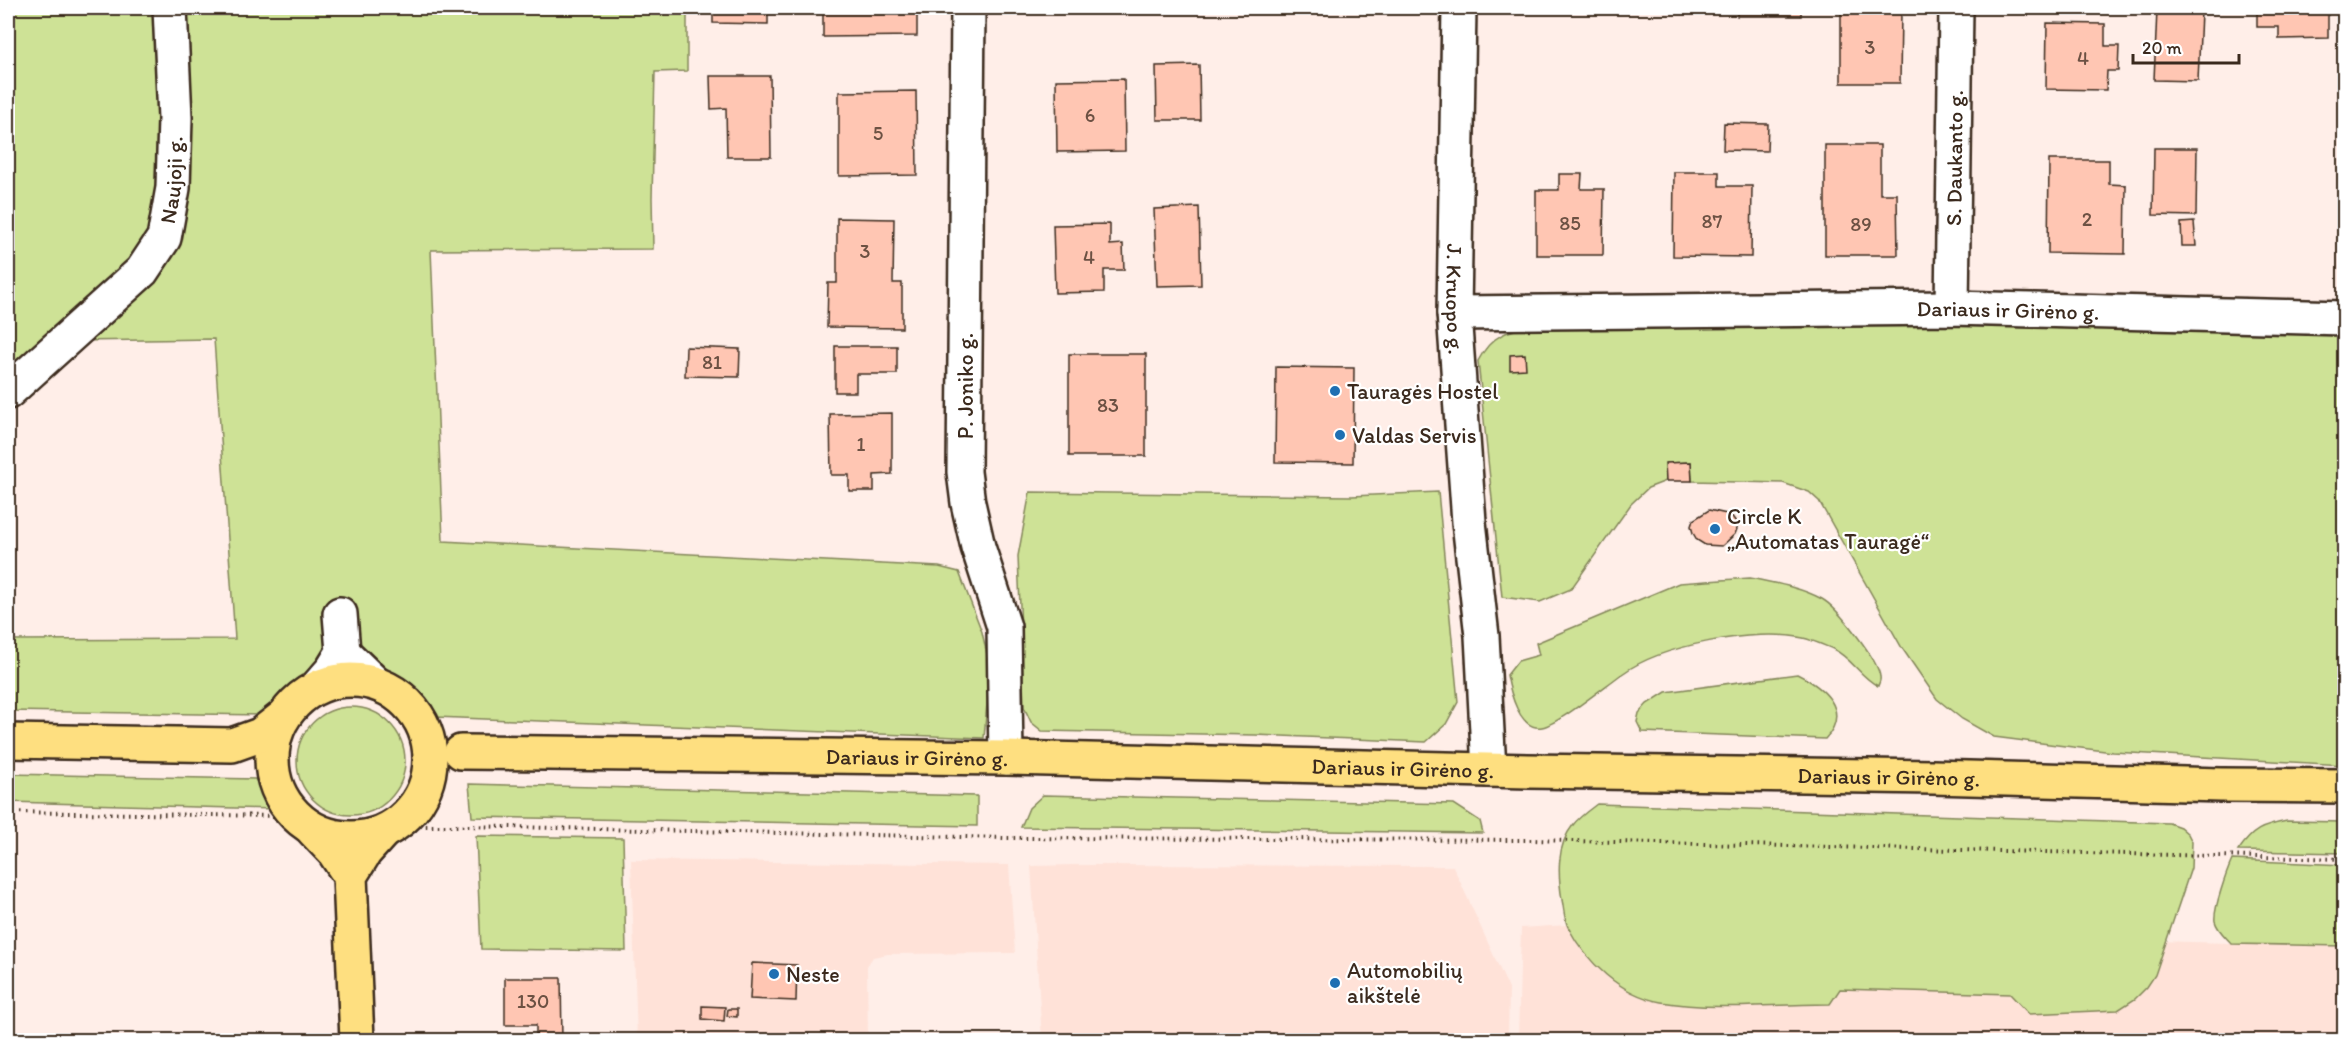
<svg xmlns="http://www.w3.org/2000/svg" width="2352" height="1048" font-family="Itim,sans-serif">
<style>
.built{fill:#ffe2d8}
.grass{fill:#cee296;stroke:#84865a;stroke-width:1.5}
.building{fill:#ffc6b3;stroke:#3b2a1e;stroke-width:1.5}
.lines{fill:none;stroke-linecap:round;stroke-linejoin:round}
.minor-casing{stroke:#3b2a1e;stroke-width:38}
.major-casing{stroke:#3b2a1e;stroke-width:38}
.highway-casing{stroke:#3b2a1e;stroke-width:38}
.path{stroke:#3b2a1e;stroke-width:4;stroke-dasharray:1.5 4.5;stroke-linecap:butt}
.minor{stroke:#fff;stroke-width:33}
.major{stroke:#fedf80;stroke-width:33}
.highway{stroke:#fedf80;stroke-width:33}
.poi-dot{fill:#1f6fb2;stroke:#fff;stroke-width:2}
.labels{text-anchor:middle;stroke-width:4.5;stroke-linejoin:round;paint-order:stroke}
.number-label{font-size:20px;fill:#6c5143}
.street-label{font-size:22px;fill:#3b2a1e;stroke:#fff}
.poi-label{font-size:22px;fill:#3b2a1e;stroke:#fff;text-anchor:start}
</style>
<rect width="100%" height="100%" fill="#ffeee8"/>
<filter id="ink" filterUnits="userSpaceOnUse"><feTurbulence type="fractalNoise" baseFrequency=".0167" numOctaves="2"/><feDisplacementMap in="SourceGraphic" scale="12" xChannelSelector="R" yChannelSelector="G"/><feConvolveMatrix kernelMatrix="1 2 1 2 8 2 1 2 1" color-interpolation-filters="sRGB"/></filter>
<g filter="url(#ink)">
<path class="built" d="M631,860L1009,865L1015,953L888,954L873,957L867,966L868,1040H637Z
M1074,865L1453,866L1509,989L1508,1040H1042L1031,866Z
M1567,925L2344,946V1040H1518L1521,928Z"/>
<path class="grass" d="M8,8H687V71L655,72L652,198L653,249L431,250L443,541L939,567L959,572L982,632L990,668L984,738L435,717L397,683L331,653L302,687L266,715L8,711V640L235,639L214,339L78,341L8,405Z
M1959,323L2344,332V765L2113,752L1994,737L1962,719L1937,699L1902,648L1819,501L1809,492L1783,483L1692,481L1691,462L1666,463V481L1648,488L1631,504L1571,589L1540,602L1502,597L1478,361C1492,334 1508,330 1537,326Z
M1030,492L1352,496L1438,492L1458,702L1446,724L1426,742L1255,735L1042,731L1031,722L1024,707L1018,556Z
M1750,578C1774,583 1800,587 1822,599C1837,607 1879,661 1880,677C1881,680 1879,683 1878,686C1860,677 1852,658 1833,649C1823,645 1812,640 1803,638C1755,628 1661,645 1622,674C1606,685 1559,724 1542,727C1519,731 1510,691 1507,675L1518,661L1539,655L1536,643L1679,583Z
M1797,674C1823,687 1852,710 1825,739L1642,732L1637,722L1639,713L1647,704L1666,692Z
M297 761a54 54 0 1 1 108 0a54 54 0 1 1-108 0Z
M8,774L255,779L274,809L8,802Z
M469,784L977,796V826L472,817Z
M1043,795L1454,804L1480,821L1483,833L1021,827L1029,808Z
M1597,804L2169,823L2180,827L2188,834L2192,842L2191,868L2155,975L2147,987L2135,999L2118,1010L2029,1014L2010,994L1840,989L1830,1004C1777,1004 1714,1011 1661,1002C1621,995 1586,962 1568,927C1564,919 1564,908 1562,900C1558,875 1556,846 1573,825C1579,817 1589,810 1597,804Z
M2287,821L2344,822V853L2238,851C2253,829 2262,826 2287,821Z
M476,836L623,838L626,951L481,949Z
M2232,860L2344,865V946L2232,944C2226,937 2217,930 2215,921C2213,910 2227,871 2232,860Z"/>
<path class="building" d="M713,8H768V24L713,23Z
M844,8H917V36L823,37V10H844Z
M1737,8H1801V16H1737Z
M2257,8H2328V38L2279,39V27H2257Z
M1841,10L1901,11L1900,83H1841Z
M2157,10L2201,12L2198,81L2154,80Z
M2047,23L2105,24V46H2119L2118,71H2107L2106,90L2046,89Z
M1199,65L1200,120H1157L1156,66Z
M710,76H770L771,157H727L726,108L711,109Z
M1124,79L1125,151L1057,152L1056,80Z
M916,91L917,175L839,176V92Z
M1724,123L1768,124L1767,151L1723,150Z
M1825,145H1880V194H1897L1898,255H1825Z
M2154,148H2197L2196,216L2153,215Z
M2049,160H2109V184L2126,185L2125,254L2048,253Z
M1674,172H1719V186H1752L1751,257L1673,256Z
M1559,174H1582L1581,189H1604L1603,255H1536V190H1559Z
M1199,207L1201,285L1157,286L1154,209Z
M837,218L894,219L893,283H902V328L827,327L828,283H837Z
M2194,222L2196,246H2182L2181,223Z
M1110,224V245L1123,244L1124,270H1104V292L1055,293L1053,225Z
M835,346H897V374H856V392H835Z
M686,347L740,349L739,377L685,376Z
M1069,354H1146V456H1069Z
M1525,354L1526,369L1510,370V355Z
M1276,367L1354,368L1353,463L1275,462Z
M892,413V474L874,475V491H849V475H831L830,414Z
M1691,462L1692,481H1666L1665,463Z
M1709,510L1731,515L1736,522L1737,529L1735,534L1722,546L1705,545L1697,540L1693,533L1691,526L1693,520Z
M752,963L797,965L796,1001L750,999Z
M505,978H561L562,1040H536V1025H505Z
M702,1006L725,1007L724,1021L702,1019Z
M728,1009H737V1017L727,1016Z"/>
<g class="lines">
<defs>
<g id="minor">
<path d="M968,8L964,472L968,503L978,547L1004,627L1006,758"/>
<path id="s1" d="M1459,8L1454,313L1469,522L1482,636L1489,770"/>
<path id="s2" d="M1952,308L1956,8"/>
<path id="s3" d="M1454,313L1952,308L2344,318"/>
<path id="s4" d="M8,392L142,271L164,238L173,188L175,118L170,8"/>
<path d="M343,652L375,683"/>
<path d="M317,687L332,670L343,652L340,614"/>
</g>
<path id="major" d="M313,830L334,852L350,876L357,1040
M350,876L365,852L382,833"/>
<g id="highway">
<circle cx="351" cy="759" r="79"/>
<path d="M8,741L232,745L260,735L283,717"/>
<path id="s5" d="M461,752L1006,758L1528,771L1933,777L2221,785L2344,786"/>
</g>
</defs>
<use href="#minor" class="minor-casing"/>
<use href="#major" class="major-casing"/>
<use href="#highway" class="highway-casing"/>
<path class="path" d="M8,812L276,816L281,820
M415,830L421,826H464L1007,838L1531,840L2344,859"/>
<use href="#minor" class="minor"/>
<use href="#major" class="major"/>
<use href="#highway" class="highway"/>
</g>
</g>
<g class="poi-dot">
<circle cx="1335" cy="391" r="6"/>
<circle cx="1340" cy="435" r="6"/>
<circle cx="1715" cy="529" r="6"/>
<circle cx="774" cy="974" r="6"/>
<circle cx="1335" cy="983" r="6"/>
</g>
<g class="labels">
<g class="number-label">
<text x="1870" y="54">3</text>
<text x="2083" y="65">4</text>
<text x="1090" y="122">6</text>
<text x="878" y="140">5</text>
<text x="2087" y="226">2</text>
<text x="1712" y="228">87</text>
<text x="1570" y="230">85</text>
<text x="1861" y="231">89</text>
<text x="865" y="258">3</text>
<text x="1089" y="264">4</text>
<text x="712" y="369">81</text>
<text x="1108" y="412">83</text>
<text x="861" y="451">1</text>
<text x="533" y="1008">130</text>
</g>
<g class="street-label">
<text dy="8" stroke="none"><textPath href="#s2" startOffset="150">S. Daukanto g.</textPath></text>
<text dy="8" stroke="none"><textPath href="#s4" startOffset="279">Naujoji g.</textPath></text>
<text dy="8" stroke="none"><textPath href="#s1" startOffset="291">J. Kruopo g.</textPath></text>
<text dy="8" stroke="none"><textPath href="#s3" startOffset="554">Dariaus ir Girėno g.</textPath></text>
<text transform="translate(965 386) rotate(-90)" y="8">P. Joniko g.</text>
<text dy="8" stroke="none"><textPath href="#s5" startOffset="456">Dariaus ir Girėno g.</textPath></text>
<text dy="8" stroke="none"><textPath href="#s5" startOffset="942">Dariaus ir Girėno g.</textPath></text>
<text dy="8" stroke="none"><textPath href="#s5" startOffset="1428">Dariaus ir Girėno g.</textPath></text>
</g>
<g class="poi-label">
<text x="1347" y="399">Tauragės Hostel</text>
<text x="1352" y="443">Valdas Servis</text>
<text x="1727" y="524">Circle K<tspan x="1727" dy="25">„Automatas Tauragė“</tspan></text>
<text x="1347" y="978">Automobilių<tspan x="1347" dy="25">aikštelė</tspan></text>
<text x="786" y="982">Neste</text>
</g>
</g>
<rect width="2352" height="1048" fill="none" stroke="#fff" stroke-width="30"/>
<rect x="15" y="15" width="2322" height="1018" fill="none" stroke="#3b2a1e" stroke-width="2" filter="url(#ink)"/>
<path d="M2133 54v9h106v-9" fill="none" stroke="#3b2a1e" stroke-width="3"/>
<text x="2142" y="54" font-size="18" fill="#3b2a1e" stroke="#ffffff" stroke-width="4.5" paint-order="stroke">20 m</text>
</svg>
